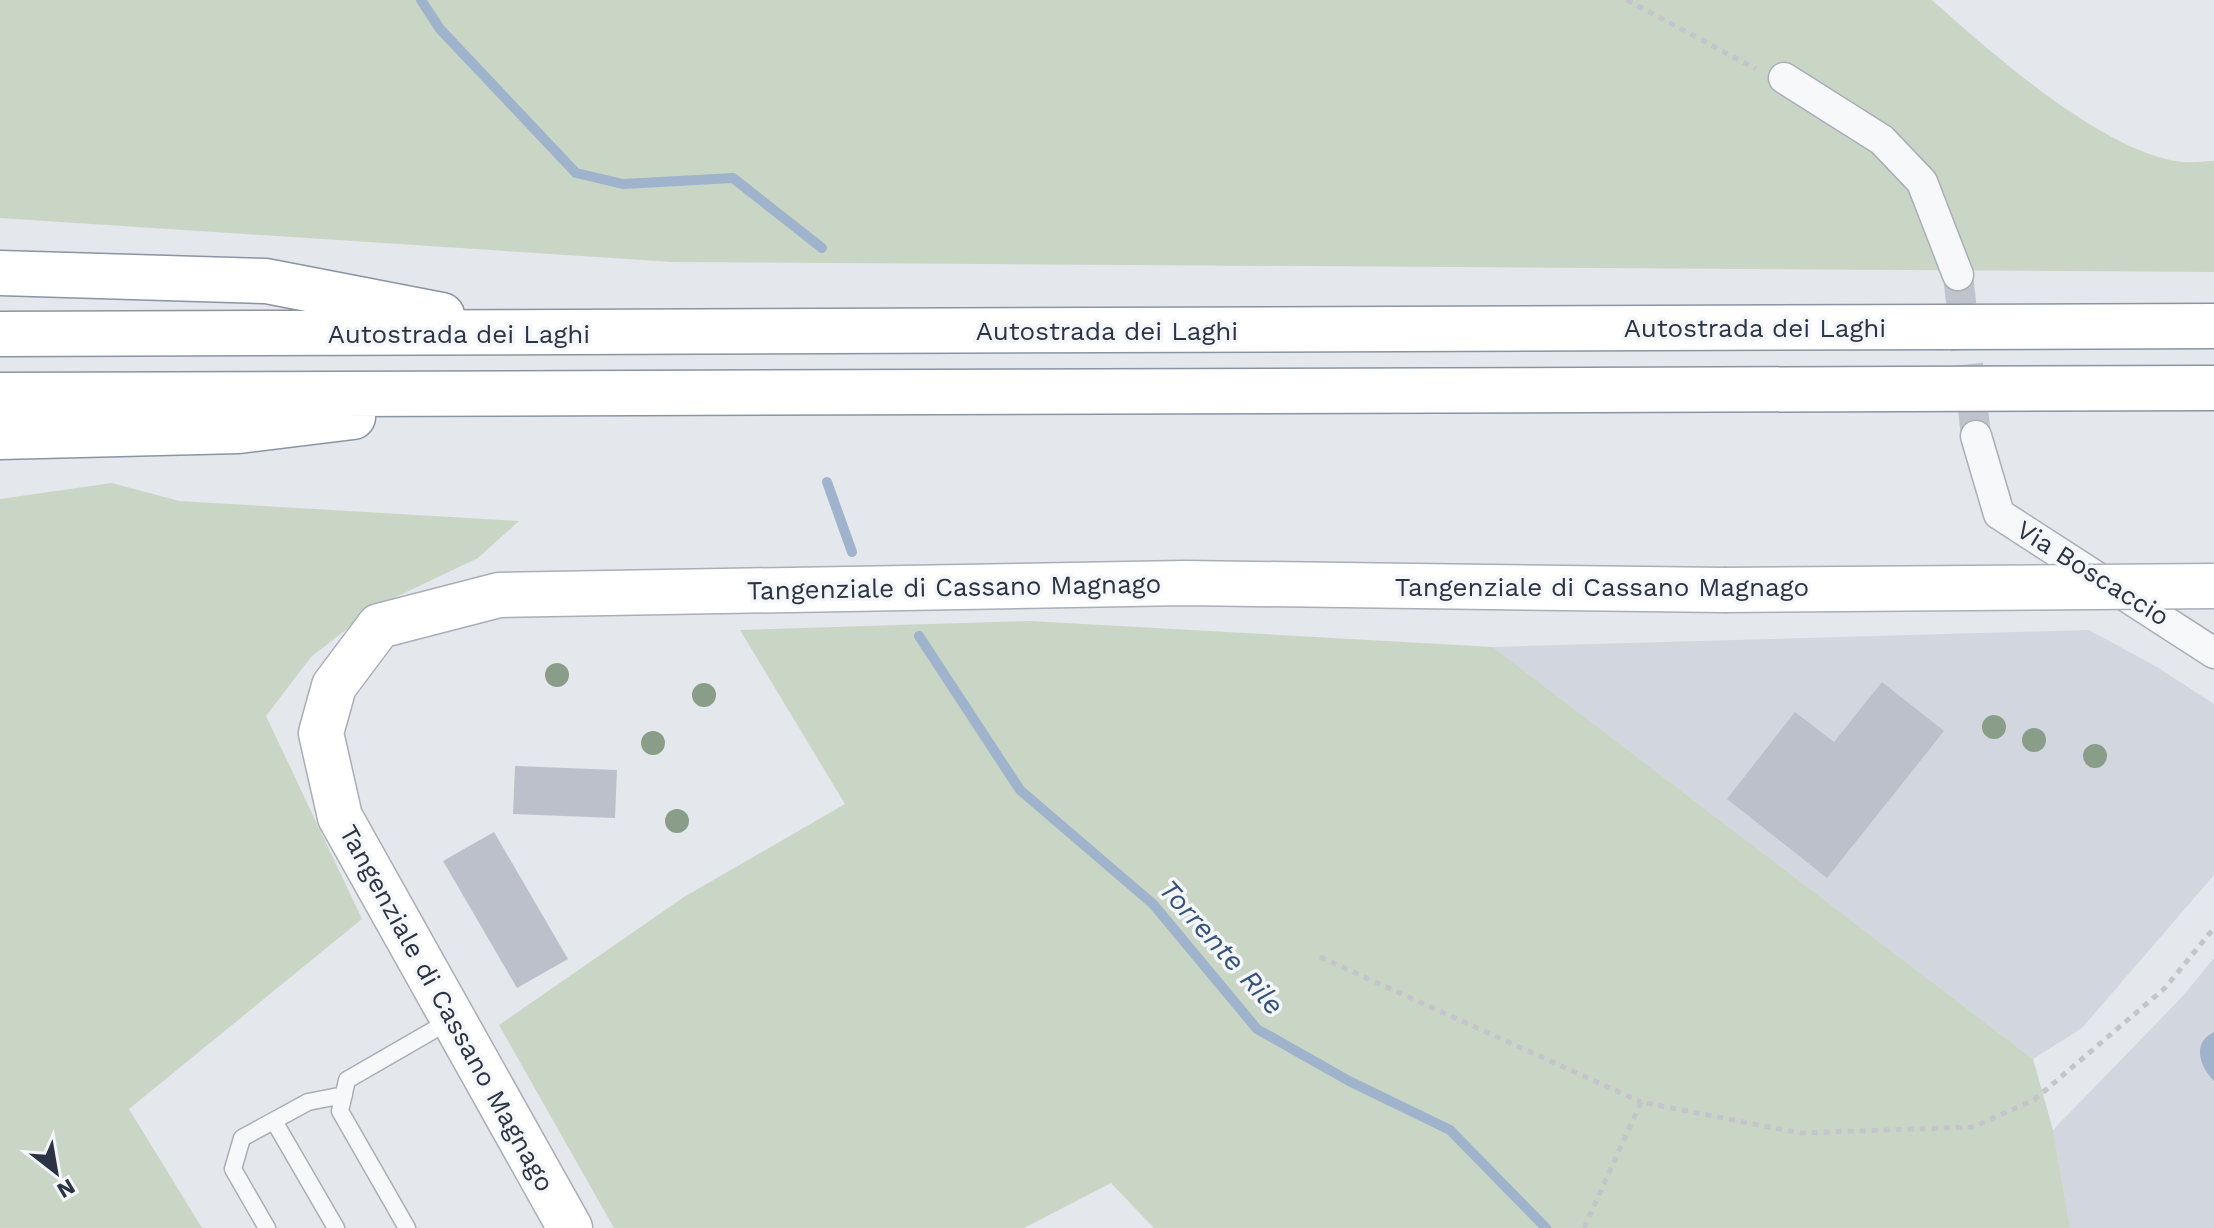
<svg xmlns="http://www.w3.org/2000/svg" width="2214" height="1228" font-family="'Work Sans',sans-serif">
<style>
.built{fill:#d2d6de}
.green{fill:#c9d6c5}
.water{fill:#9fb4cc}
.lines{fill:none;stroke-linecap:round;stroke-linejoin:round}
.stream{stroke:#9fb4cc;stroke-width:10}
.building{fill:#bbc0ca}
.street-tunnel{stroke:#bfc3cb;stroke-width:30;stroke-dasharray:30 15;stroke-linecap:butt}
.lane-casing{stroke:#a9aeb7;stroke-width:19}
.street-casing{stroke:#a9aeb7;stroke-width:33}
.secondary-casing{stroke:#a9aeb7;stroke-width:47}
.highway-casing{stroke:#8b94a3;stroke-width:47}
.path{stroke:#c2c5cb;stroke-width:5;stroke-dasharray:6 6;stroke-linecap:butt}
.lane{stroke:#f7f8fa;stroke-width:16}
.street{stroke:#f7f8fa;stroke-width:30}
.secondary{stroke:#fff;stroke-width:44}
.highway{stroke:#fff;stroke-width:44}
.secondary-bridge-casing{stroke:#a9aeb7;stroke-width:47;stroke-linecap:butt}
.secondary-bridge{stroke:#fff;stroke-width:44}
.tree{fill:#899d89}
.labels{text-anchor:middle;stroke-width:7;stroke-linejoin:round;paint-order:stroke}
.street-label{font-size:26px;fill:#2b3445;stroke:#f4f6f9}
.water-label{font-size:28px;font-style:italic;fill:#34527a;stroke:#f4f6f9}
</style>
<rect width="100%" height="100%" fill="#e4e7ec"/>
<path class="built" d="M2089,630L2157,667L2214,704V875L2082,1028L2033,1059L1493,647Z
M2214,958V1228H2070L2053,1130L2182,997Z"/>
<path class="green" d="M0,0H1932C1990,52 2105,154 2183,162C2193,163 2204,161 2214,161V272L673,262L0,218Z
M112,483L179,501L519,521L478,558L375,607L311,657L266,716L362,919L129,1109L202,1228H0V499Z
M1030,621L1493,647L2033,1059L2053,1130L2070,1228H1154L1111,1183L1024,1228H614L499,1025L684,897L845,804L740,630Z"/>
<path class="water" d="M2214,1032V1081C2200,1067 2191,1043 2214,1032Z"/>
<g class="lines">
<path class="stream" d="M421,0L440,29L576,173L623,184L733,178L822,248
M827,482L852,552
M919,636L1020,790L1153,904L1257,1029L1349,1081L1450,1130L1546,1228"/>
</g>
<path class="building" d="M1882,682L1944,731L1827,878L1727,799L1795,712L1834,742Z
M515,766L617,770L615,818L513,814Z
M494,832L568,959L517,988L443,861Z"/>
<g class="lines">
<path class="street-tunnel" d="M1958,275L1976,436"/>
<defs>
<path id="lane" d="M274,1121L336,1228
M267,1228L233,1169L242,1138L308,1102L344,1095
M407,1228L340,1111L347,1080L451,1020"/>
<path id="street" d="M1784,78L1882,140L1922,182L1958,275
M1976,436L1999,514L2214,653"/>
<path id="secondary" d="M570,1228L340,817L321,733L334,686L379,626L499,595L1184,583L1724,590"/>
<path id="highway" d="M0,273L266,281L442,315
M0,334L2214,326
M0,395L2214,388
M0,437L239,431L353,417"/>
</defs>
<use href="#lane" class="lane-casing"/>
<use href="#street" class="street-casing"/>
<use href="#secondary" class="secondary-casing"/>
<use href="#highway" class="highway-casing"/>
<path class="path" d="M1627,0L1756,69
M1320,957L1641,1102
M1584,1228L1641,1102L1800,1133L1973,1127L2034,1100L2165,988L2214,928"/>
<use href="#lane" class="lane"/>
<use href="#street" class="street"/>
<use href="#secondary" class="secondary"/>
<use href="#highway" class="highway"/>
<defs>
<path id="secondary-bridge" d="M1724,590L2214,586"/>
</defs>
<use href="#secondary-bridge" class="secondary-bridge-casing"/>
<use href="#secondary-bridge" class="secondary-bridge"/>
</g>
<g class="tree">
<circle cx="557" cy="675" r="12"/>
<circle cx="704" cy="695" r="12"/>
<circle cx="1994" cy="727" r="12"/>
<circle cx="2034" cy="740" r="12"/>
<circle cx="653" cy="743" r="12"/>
<circle cx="2095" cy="756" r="12"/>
<circle cx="677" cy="821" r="12"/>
</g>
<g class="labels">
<g class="street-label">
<text x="1755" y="337">Autostrada dei Laghi</text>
<text x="1107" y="340">Autostrada dei Laghi</text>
<text x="459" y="343">Autostrada dei Laghi</text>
<text transform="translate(2093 573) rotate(32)" y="9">Via Boscaccio</text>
<text transform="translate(954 587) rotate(-1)" y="9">Tangenziale di Cassano Magnago</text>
<text x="1602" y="596">Tangenziale di Cassano Magnago</text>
<text transform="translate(447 1008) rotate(61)" y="9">Tangenziale di Cassano Magnago</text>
</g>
<g class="water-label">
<text transform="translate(1222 947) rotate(48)" y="10">Torrente Rile</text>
</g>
</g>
<g transform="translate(56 1172) rotate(149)" stroke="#f4f6f9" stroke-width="6" paint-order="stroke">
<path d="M0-6L14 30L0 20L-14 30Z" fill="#2b3445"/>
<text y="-12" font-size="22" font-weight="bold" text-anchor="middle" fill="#2b3445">N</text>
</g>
</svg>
